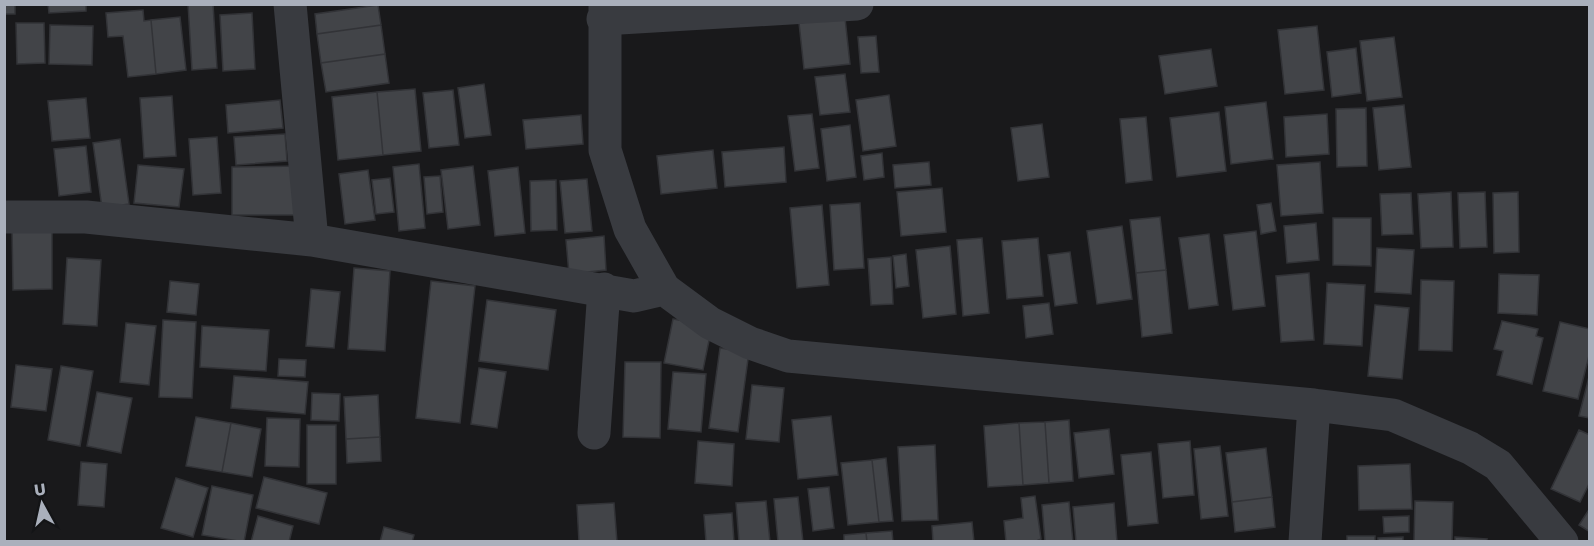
<svg xmlns="http://www.w3.org/2000/svg" width="1594" height="546" font-family="Rubik,sans-serif">
<style>
.building{fill:#424448;stroke:#323337;stroke-width:1.5}
.lines{fill:none;stroke-linecap:round;stroke-linejoin:round}
.minor{stroke:#393b40;stroke-width:33}
</style>
<rect width="100%" height="100%" fill="#19191b"/>
<path class="building" d="M4,4H15V14H4Z
M48,4H86V11L49,13Z
M188,4H213L217,68L192,70Z
M378,5L381,25L317,34L315,14Z
M143,10L144,21L151,20L156,74L128,77L123,36L108,37L106,13Z
M252,13L255,69L223,71L220,15Z
M180,17L186,70L156,74L151,20Z
M845,18L850,64L804,69L799,23Z
M16,23H44L45,63L17,64Z
M50,25L93,26L92,65L49,64Z
M381,25L385,54L321,63L317,34Z
M1317,26L1324,90L1285,94L1278,30Z
M876,36L879,72L861,73L858,37Z
M1394,37L1402,97L1367,101L1360,41Z
M1356,48L1361,93L1332,97L1327,52Z
M1211,49L1217,86L1165,94L1159,56Z
M385,54L389,83L326,92L321,63Z
M845,74L850,112L820,115L815,77Z
M484,84L491,135L465,138L458,88Z
M415,89L421,151L383,155L377,92Z
M453,90L459,145L429,148L423,93Z
M377,92L383,155L338,160L332,97Z
M889,95L896,146L863,151L856,100Z
M172,96L176,156L144,158L140,98Z
M86,98L90,138L52,141L48,101Z
M280,100L283,128L228,133L226,105Z
M1266,102L1273,159L1231,164L1225,107Z
M1404,105L1411,167L1379,170L1373,108Z
M1366,108L1367,166L1337,167L1336,109Z
M1219,112L1226,171L1177,177L1170,118Z
M812,114L819,168L795,171L788,116Z
M1327,114L1329,154L1286,157L1284,117Z
M581,115L583,144L526,149L523,120Z
M1146,117L1152,180L1126,183L1120,119Z
M1042,124L1049,177L1018,181L1011,128Z
M850,125L856,177L827,181L821,129Z
M285,134L287,161L236,165L234,137Z
M217,137L221,193L193,195L189,139Z
M120,139L129,204L102,208L93,143Z
M86,146L91,192L59,196L54,149Z
M784,147L786,182L725,187L722,152Z
M713,150L717,188L661,194L657,156Z
M882,153L884,177L864,180L861,156Z
M929,162L931,185L895,188L893,165Z
M1320,162L1323,213L1281,216L1277,165Z
M419,164L425,228L399,231L393,167Z
M138,165L184,169L179,207L134,203Z
M298,166L299,215H232V167Z
M473,166L480,225L448,229L441,170Z
M518,167L525,233L495,236L488,171Z
M368,170L375,220L345,224L339,174Z
M440,176L443,212L427,214L424,177Z
M390,178L394,212L376,214L372,180Z
M587,179L592,231L565,233L560,181Z
M556,180L557,230L531,231L530,181Z
M942,188L946,232L901,236L897,192Z
M1451,192L1453,247L1421,248L1418,194Z
M1485,192L1487,247L1460,248L1458,193Z
M1518,192L1519,252L1494,253L1493,193Z
M1411,193L1413,234L1382,235L1380,194Z
M860,203L864,268L834,270L830,205Z
M1271,203L1276,231L1261,234L1257,205Z
M822,205L829,285L797,288L790,208Z
M1160,217L1166,270L1136,273L1130,220Z
M1333,218H1371V266L1333,265Z
M1316,223L1319,260L1287,263L1284,226Z
M1122,226L1132,299L1097,304L1087,231Z
M12,228H52V289L13,290Z
M1256,231L1265,306L1233,310L1224,235Z
M1209,234L1218,305L1189,309L1179,238Z
M604,236L606,270L569,274L566,240Z
M982,238L989,313L963,316L957,240Z
M1038,238L1043,296L1007,299L1002,241Z
M950,246L956,314L923,318L916,250Z
M1377,248L1414,250L1411,294L1375,292Z
M1070,252L1077,303L1055,306L1048,255Z
M906,254L909,286L896,288L893,256Z
M891,257L893,304L871,305L868,259Z
M67,258L101,260L97,326L63,324Z
M354,268L390,271L385,351L348,349Z
M1166,270L1172,333L1142,337L1136,273Z
M1309,273L1314,340L1281,342L1276,276Z
M1499,274L1539,275L1537,315L1498,313Z
M1421,280L1454,281L1452,351L1419,350Z
M170,281L199,284L196,315L167,312Z
M431,281L475,286L460,423L416,418Z
M1327,283L1365,285L1362,346L1324,344Z
M311,289L340,292L334,348L306,346Z
M487,300L556,310L548,370L479,361Z
M1049,303L1053,334L1026,338L1023,306Z
M1375,305L1409,308L1402,379L1368,376Z
M673,319L712,326L703,370L664,363Z
M163,320L196,322L192,398L159,397Z
M1502,321L1538,329L1536,336L1543,338L1532,384L1497,375L1503,351L1494,349Z
M1560,322L1590,329V352L1578,399L1543,391Z
M126,323L156,326L149,385L120,382Z
M202,326L269,330L266,371L200,367Z
M720,348L749,352L738,432L709,428Z
M279,359L306,360L305,377L278,376Z
M625,362H661L660,438L623,437Z
M16,365L52,369L46,411L11,407Z
M61,366L93,371L80,446L48,440Z
M479,368L506,372L497,428L471,424Z
M673,372L706,374L701,432L668,429Z
M1590,373V418L1579,416Z
M234,376L308,382L305,414L231,408Z
M752,385L784,388L779,442L746,439Z
M97,392L132,398L121,453L87,446Z
M312,393L340,394L339,421L311,420Z
M378,395L380,437L346,439L344,397Z
M831,416L838,475L798,479L792,420Z
M196,417L231,423L222,472L186,466Z
M267,418L300,419L299,467L265,466Z
M1069,420L1073,481L1049,483L1045,422Z
M1045,422L1049,483L1023,485L1019,423Z
M231,423L261,429L252,477L222,472Z
M1019,423L1023,485L988,487L984,426Z
M307,425H336V484H307Z
M1109,429L1114,474L1079,478L1074,433Z
M1579,430L1590,435V482L1580,502L1551,489Z
M380,437L381,461L347,463L346,439Z
M698,441L734,444L732,486L695,483Z
M1190,441L1194,495L1163,498L1158,444Z
M935,445L938,520L902,521L898,447Z
M1220,446L1228,516L1201,519L1194,449Z
M1266,448L1272,497L1232,502L1226,453Z
M1151,452L1158,523L1128,526L1121,455Z
M886,458L893,521L879,522L872,460Z
M872,460L879,522L848,525L841,463Z
M81,462L107,464L104,507L78,505Z
M1410,464L1412,509L1359,510L1358,466Z
M264,477L327,493L319,524L256,508Z
M176,478L208,488L193,537L161,528Z
M212,486L253,495L244,542L202,535Z
M829,487L834,528L813,531L808,489Z
M1035,496L1041,539L1034,542H1006L1004,521L1023,518L1021,498Z
M798,497L803,542H778L774,499Z
M1272,497L1275,527L1235,532L1232,502Z
M766,501L770,542H739L736,503Z
M1415,501L1453,502L1452,542L1414,541Z
M1069,502L1073,542H1045L1042,505Z
M614,503L617,542H579L577,505Z
M1114,503L1117,542H1076L1073,507Z
M1590,508V532L1579,525Z
M732,513L734,542H706L704,515Z
M258,516L293,526L289,542H251Z
M1409,516V532L1384,533L1383,517Z
M972,522L974,542H933L932,526Z
M384,527L414,535L412,542H380Z
M892,531L893,542H867L866,533Z
M866,533L867,542H844V535Z
M1347,536H1375V542H1347Z
M1403,537V542H1378V538Z
M1455,537L1487,539L1486,542H1455Z"/>
<g class="lines">
<path class="minor" d="M290,4L312,240
M605,4V150L630,229L664,289L710,323L750,343L788,356L1314,405L1393,415L1470,448L1498,465L1562,542
M603,19L857,4
M4,217H86L312,240L634,296L664,289
M594,433L604,289
M1305,542L1314,405"/>
</g>
<rect width="1594" height="546" fill="none" stroke="#aab0bc" stroke-width="12"/>
<g transform="translate(42 504) rotate(352)" stroke="#131416" stroke-width="4.5" paint-order="stroke">
<path d="M0-4.5L10 22L0 15L-10 22Z" fill="#aab0bc"/>
<text y="-9" font-size="16" font-weight="bold" text-anchor="middle" fill="#aab0bc">U</text>
</g>
</svg>
